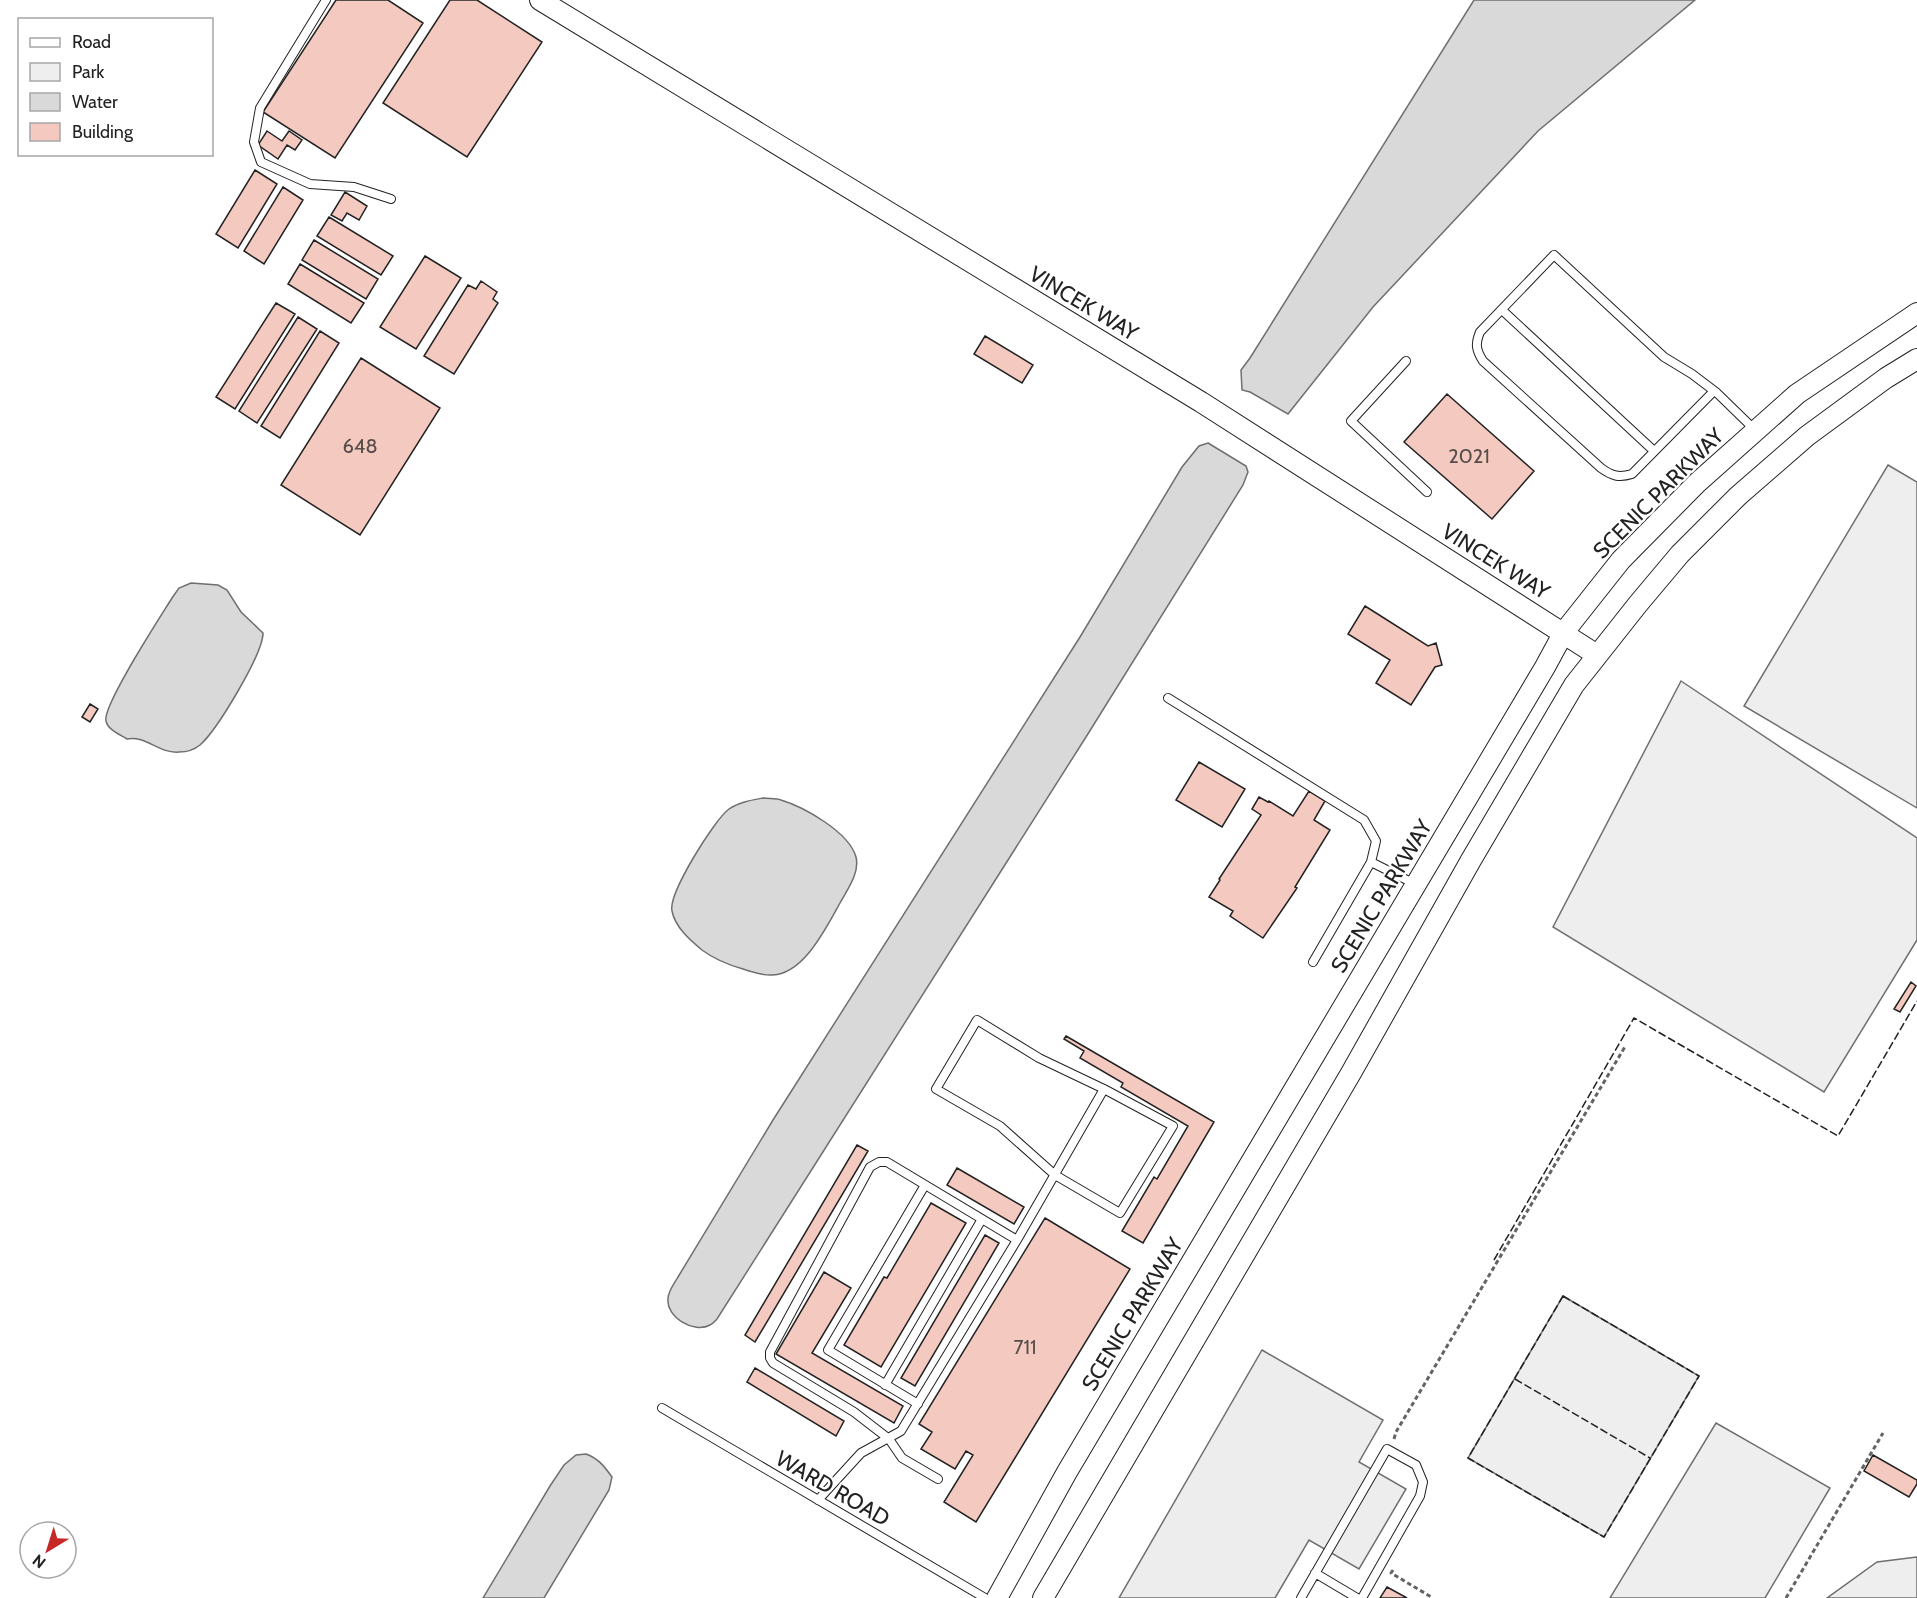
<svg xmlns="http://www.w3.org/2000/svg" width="1917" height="1598" font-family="Cabin,sans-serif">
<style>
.green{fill:#eee;stroke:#6f6f6f;stroke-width:1.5}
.parking{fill:#ededed;stroke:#6f6f6f;stroke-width:1.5}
.water{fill:#d9d9d9;stroke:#6f6f6f;stroke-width:1.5}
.building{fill:#f3c9c0;stroke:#222;stroke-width:1.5}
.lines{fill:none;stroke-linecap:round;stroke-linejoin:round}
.service-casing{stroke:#222;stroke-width:10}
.tertiary-casing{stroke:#222;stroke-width:22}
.path{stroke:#646464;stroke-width:3;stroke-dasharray:4.5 3;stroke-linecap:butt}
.service{stroke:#fff;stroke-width:8}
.tertiary{stroke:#fff;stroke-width:20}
.fence{stroke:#222;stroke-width:1.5;stroke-dasharray:8 3;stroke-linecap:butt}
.labels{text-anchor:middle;stroke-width:4.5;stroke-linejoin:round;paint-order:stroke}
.number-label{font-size:20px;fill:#564c4a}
.street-label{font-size:22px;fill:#222;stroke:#fff}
</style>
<rect width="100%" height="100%" fill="#fff"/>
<path class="green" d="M1888,465L1917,482V808L1744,706Z
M1681,681L1917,838V940L1824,1092L1553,927Z
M1563,1296L1699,1376L1604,1537L1468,1458Z
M1716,1423L1830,1488L1765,1598H1610Z
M1917,1557V1598H1827L1877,1562Z"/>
<path class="parking" d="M1262,1350L1383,1420L1359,1462L1406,1489L1359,1569L1309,1540L1275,1598H1119Z"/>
<path class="water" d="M1474,0H1695L1538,131L1373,307L1288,414L1250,392L1242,390L1241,370L1250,358Z
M1208,443L1246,466L1248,472L1243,485L1086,737L717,1319C715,1321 713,1324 710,1325C694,1334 666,1317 668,1299C668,1291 674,1284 678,1277L773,1120L1080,637L1182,467L1199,446Z
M191,583L218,585L227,590L241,612L263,633C263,654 217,730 200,745C194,750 186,752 179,752C159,754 146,735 127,739C119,734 108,730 106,721C102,706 161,616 172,598L179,588Z
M763,798C769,799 776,798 781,800C804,807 849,832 856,857C860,873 847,890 840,903C826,928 803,976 770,975C761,975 752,972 743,969C729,965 714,959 702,950C690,940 675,927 672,911C668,894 714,820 729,809C739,802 752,800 763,798Z
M586,1454C599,1459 604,1466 612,1477L609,1490L544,1598H483L550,1486L564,1465L576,1455Z"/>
<path class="building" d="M336,0H388L423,23L335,158L263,112Z
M450,0H477L542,42L467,157L383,103Z
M267,131L282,141L289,131L302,140L295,150L287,145L278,159L258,145Z
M255,170L277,184L238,248L216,234Z
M283,187L303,200L264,264L244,251Z
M345,192L367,206L359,220L347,213L342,221L331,215Z
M329,217L393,256L381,275L317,236Z
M314,240L378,279L366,299L302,260Z
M425,256L461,278L416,349L380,327Z
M300,264L364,303L351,323L288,284Z
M481,281L497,292L493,299L498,303L454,374L424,356L468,285L476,289Z
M276,303L295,314L235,409L216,397Z
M298,317L317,329L257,423L239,411Z
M320,331L339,343L280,438L261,426Z
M985,336L1033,365L1022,383L974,354Z
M361,358L440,408L360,535L281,485Z
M1447,394L1534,471L1492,519L1404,442Z
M1365,606L1428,646L1436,643L1442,665L1435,667L1411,705L1376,683L1390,660L1348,634Z
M90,704L98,709L90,722L82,717Z
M1199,762L1245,789L1222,827L1176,800Z
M1309,791L1325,801L1314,820L1330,830L1295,887L1297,888L1263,938L1230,916L1233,911L1209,897L1220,880L1219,879L1261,815L1252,809L1259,797L1268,802L1269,801L1293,816Z
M1911,982L1916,986L1900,1012L1894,1009Z
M1066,1036L1214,1122L1143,1243L1122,1231L1154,1177L1157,1179L1188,1126L1121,1087L1123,1083L1080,1058L1084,1051L1064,1039Z
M857,1145L868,1151L755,1342L745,1335Z
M957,1168L1024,1207L1014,1224L947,1185Z
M931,1203L966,1223L881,1367L844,1345L884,1277L887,1278Z
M1045,1218L1130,1269L976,1522L944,1502L973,1455L966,1451L955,1469L921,1449L932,1432L919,1424Z
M985,1235L999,1243L915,1386L901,1378Z
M824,1272L851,1288L812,1353L903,1406L894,1423L776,1354Z
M755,1368L844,1421L836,1436L747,1382Z
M1873,1455L1917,1480V1484L1909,1497L1864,1471Z
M1387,1587L1407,1598H1380Z"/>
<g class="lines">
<defs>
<path id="service" d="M326,0L260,108L254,142L261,162L310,184L354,187L391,199
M1502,310L1654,451
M1406,361L1351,421L1427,492
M1714,391L1632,474C1619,478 1612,476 1601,468L1483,361C1476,350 1475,344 1480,332L1554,255L1664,357L1692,374L1717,393L1755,430
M1168,698L1364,820L1376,841L1371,862L1313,962
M1371,862L1415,884
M1017,1240L1104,1089L1039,1058L977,1020L936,1089L1000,1126L1055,1175L1120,1213L1173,1126L1104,1089
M885,1385L982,1219
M918,1404L828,1350L925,1185
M662,1408L985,1598
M818,1500L861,1453L901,1431L1017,1240L887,1162H879L870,1167L770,1352V1358L773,1363L854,1412L889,1439L902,1458L938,1479
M1315,1573L1357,1598
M1301,1598L1387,1449L1416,1465L1423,1482L1420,1496L1362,1598"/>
<path id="tertiary" d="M540,0L1201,402L1597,655
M997,1598L1067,1472L1545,667L1564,632L1621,560L1697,483L1797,394L1917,313
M1043,1598L1351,1073L1471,860L1574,685L1638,604L1680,554L1738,496L1807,436L1886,378L1917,359"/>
</defs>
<use href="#service" class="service-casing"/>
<use href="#tertiary" class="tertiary-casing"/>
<path class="path" d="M1394,1439L1396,1432L1626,1045
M1393,1570L1391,1573L1433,1598
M1786,1598L1883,1433"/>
<use href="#service" class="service"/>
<use href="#tertiary" class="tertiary"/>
<path class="fence" d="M1494,1260L1634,1018L1838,1136L1917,1001
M1563,1296L1699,1376L1604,1537L1468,1458Z
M1515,1379L1650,1458"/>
</g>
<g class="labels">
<g class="number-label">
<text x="360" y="453">648</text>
<text x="1469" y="463">2021</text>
<text x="1025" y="1354">711</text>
</g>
<g class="street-label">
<text transform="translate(1084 303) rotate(31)" y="8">VINCEK WAY</text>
<text transform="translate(1658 493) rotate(-45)" y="8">SCENIC PARKWAY</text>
<text transform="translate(1496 561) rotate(32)" y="8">VINCEK WAY</text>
<text transform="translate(1381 896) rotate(-59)" y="8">SCENIC PARKWAY</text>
<text transform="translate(1132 1314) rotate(-59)" y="8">SCENIC PARKWAY</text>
<text transform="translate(833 1488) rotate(30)" y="8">WARD ROAD</text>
</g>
</g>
<rect x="18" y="18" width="195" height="138" fill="#ffffff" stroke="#a7a7a7" stroke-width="1.5"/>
<rect x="30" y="38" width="30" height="9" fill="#ffffff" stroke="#a7a7a7" stroke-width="1.5"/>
<text x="72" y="48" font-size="18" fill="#222222">Road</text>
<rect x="30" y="63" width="30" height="18" fill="#eeeeee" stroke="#a7a7a7" stroke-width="1.5"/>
<text x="72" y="78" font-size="18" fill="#222222">Park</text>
<rect x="30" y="93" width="30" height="18" fill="#d9d9d9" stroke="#a7a7a7" stroke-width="1.5"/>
<text x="72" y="108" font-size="18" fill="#222222">Water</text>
<rect x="30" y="123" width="30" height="18" fill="#f3c9c0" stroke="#a7a7a7" stroke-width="1.5"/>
<text x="72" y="138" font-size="18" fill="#222222">Building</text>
<g transform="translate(48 1550) rotate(218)"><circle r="28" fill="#ffffff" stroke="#a7a7a7" stroke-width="1.5"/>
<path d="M0-4.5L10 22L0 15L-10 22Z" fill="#c62828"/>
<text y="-9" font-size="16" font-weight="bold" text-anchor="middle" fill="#222222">N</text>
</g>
</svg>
